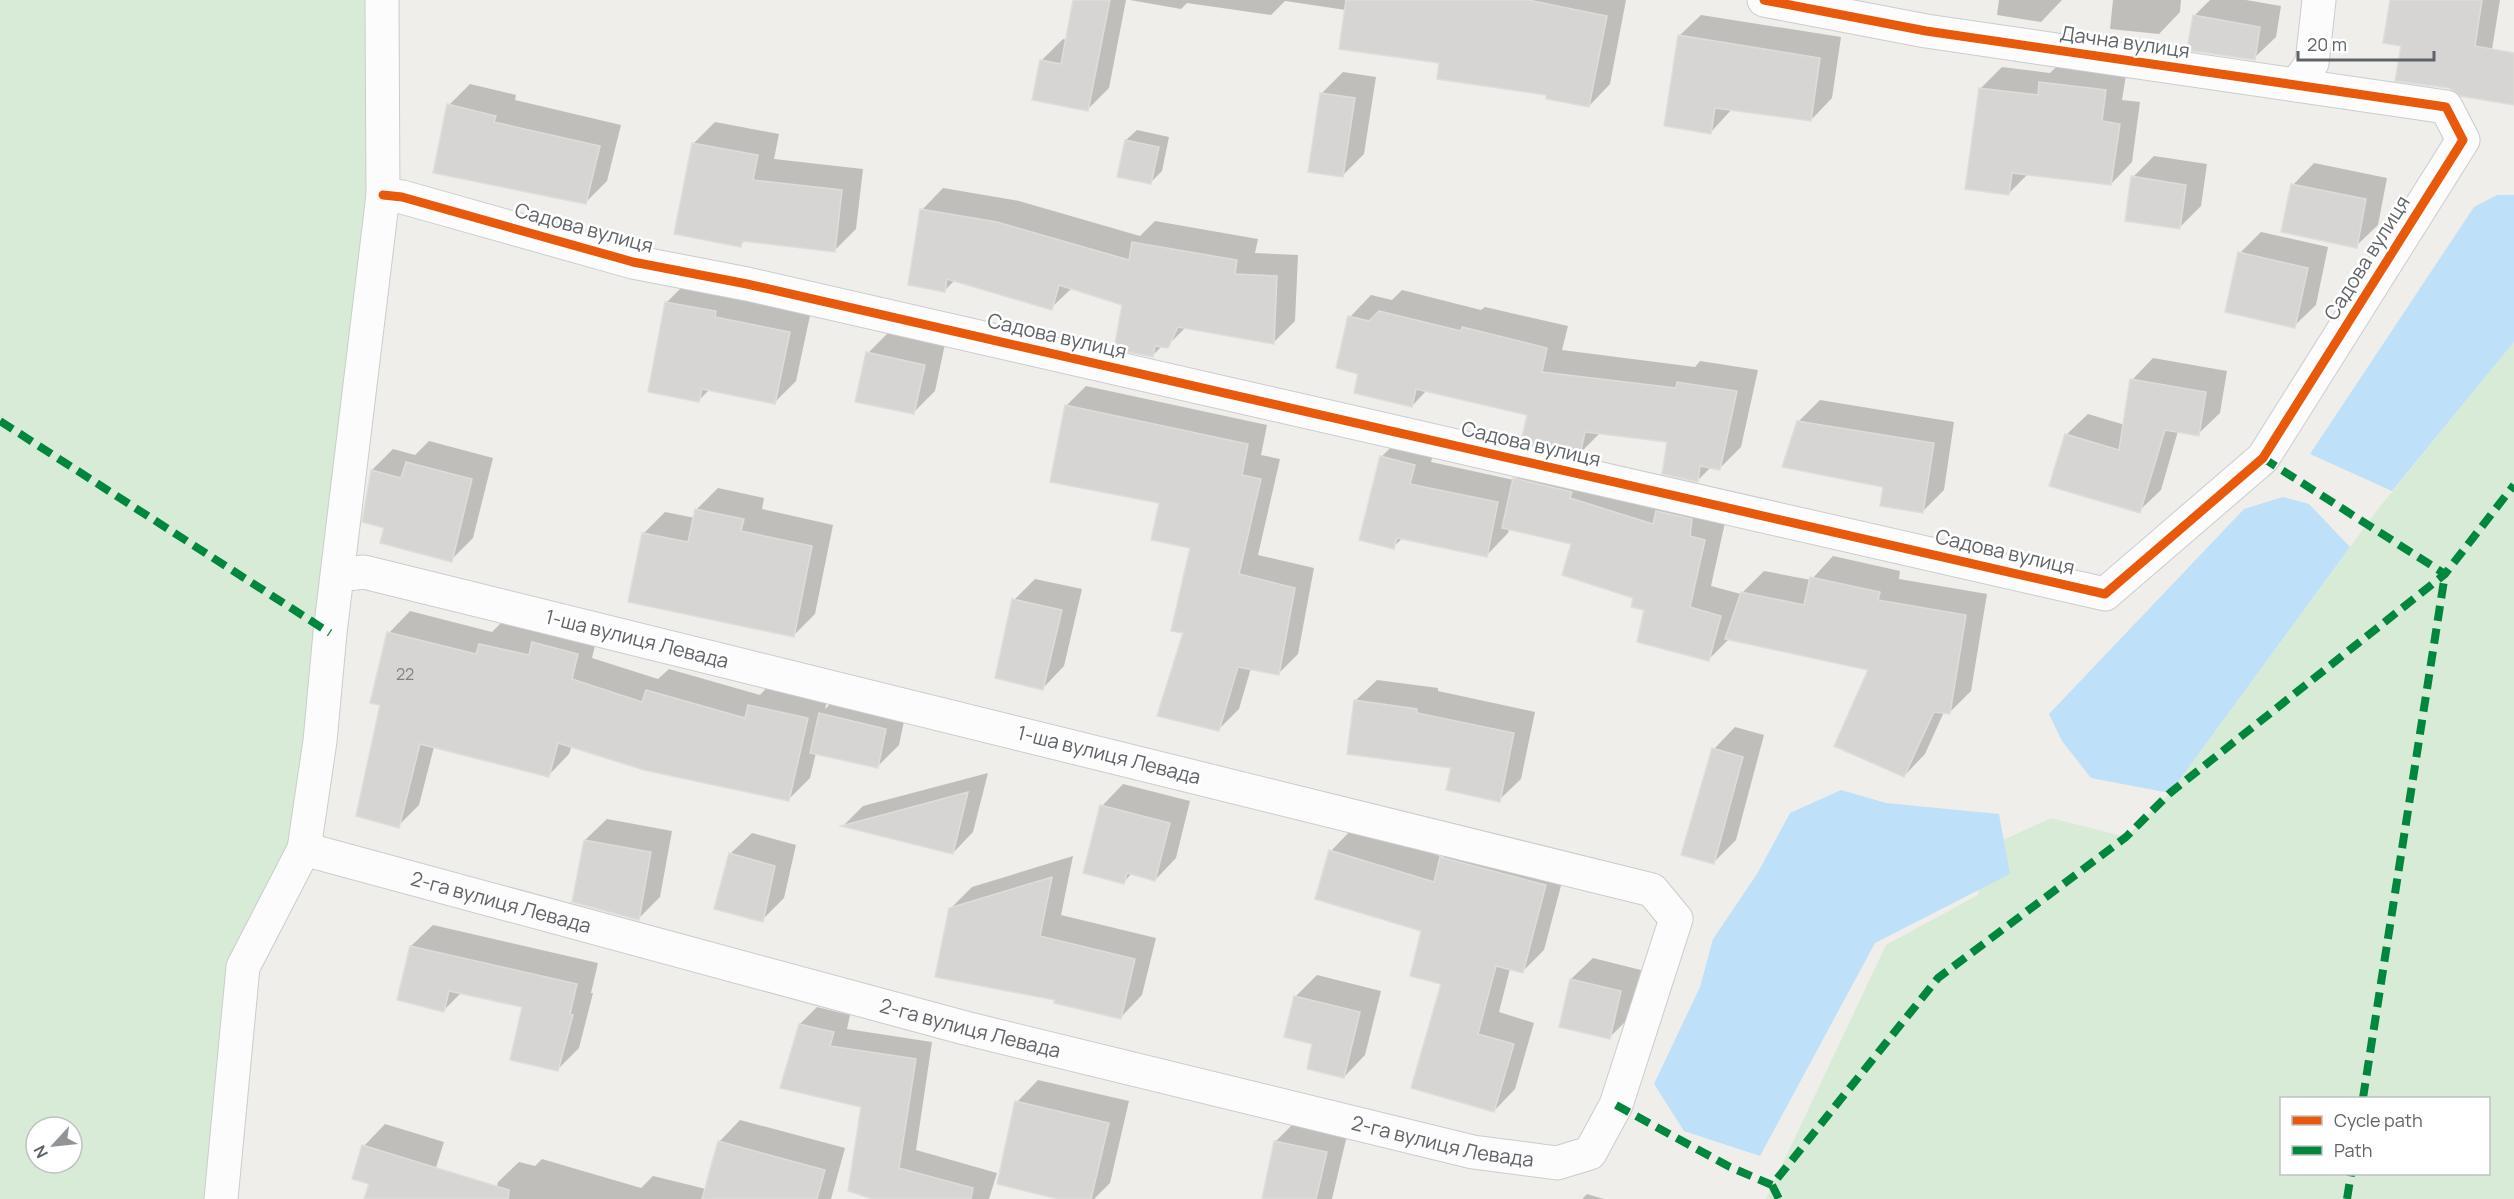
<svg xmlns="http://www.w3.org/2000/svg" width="2514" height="1199" font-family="Manrope,sans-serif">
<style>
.green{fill:#d8ebd6;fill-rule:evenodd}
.water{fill:#bfe0f9}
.shadow{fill:#0003}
.building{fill:#d6d5d3;stroke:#deddd9;stroke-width:1.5}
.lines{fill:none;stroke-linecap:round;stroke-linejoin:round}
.street-casing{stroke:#cbcccc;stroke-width:35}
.street{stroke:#fdfcfc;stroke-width:33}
.quiet{stroke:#00873e;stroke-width:8;stroke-dasharray:15 8;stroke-linecap:butt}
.cycleway-casing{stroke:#fff;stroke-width:13}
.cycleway{stroke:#e8590c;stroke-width:9}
.labels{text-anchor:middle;stroke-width:5;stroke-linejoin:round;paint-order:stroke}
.number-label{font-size:16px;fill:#7e8184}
.street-label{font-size:20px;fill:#5f6368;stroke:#fff}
</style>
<rect width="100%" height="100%" fill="#efeeea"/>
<path class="green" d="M0,0H382L383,195L304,849L243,967L221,1199H0ZM36,1127H72V1163H36Z
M2514,342V1199H1766L1886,945L1978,895L1984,849L2051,818L2126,837L2170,793L2378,509ZM2282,1098H2488V1174H2282Z"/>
<path class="water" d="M2497,195H2514V342L2392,491L2310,454L2474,207Z
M2283,497L2309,504L2350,547L2170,793L2091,778L2062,741L2049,714L2244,509Z
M1841,790L1886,803L1999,814L2010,874L1875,943L1760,1156L1684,1131L1654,1084L1700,987L1713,939L1757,874L1790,813Z"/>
<path class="shadow" d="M1074,0H1126L1109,88L1087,110L1041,61L1063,39L1067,40Z
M1130,0H1626L1610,84L1589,106L1441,62L1346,10L1285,1L1271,15L1187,3L1181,9Z
M1999,0H2062L2041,22L1997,15Z
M2113,0H2181L2180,12L2159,34L2110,29Z
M2210,0H2246L2281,6L2276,37L2254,58L2194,16Z
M2392,0H2500L2488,74L2403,45Z
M1701,15L1841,37L1832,98L1811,120L1732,109L1711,132L1679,36Z
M2062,61L2127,69L2122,100L2140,102L2132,162L2111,184L2029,173L2008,194L1981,88L2002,67L2050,73Z
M1343,72L1376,77L1364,154L1343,175L1321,94Z
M470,84L516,95L515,100L621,125L607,181L586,202L449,105Z
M715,122L779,134L774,159L863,169L856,229L834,251L746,240L740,245L693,144Z
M1137,130L1169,137L1162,171L1151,182L1126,140Z
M2154,156L2207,164L2201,206L2179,228L2133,177Z
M2314,163L2387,178L2378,225L2356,246L2293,185Z
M943,188L1019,201L1140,236L1155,221L1258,239L1255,253L1298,255L1295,321L1274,342L1186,327L1167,346L1163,345L1152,356L1123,304L1072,288L1051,308L955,280L945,290L922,210Z
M2261,232L2328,247L2316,305L2294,326L2240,253Z
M688,281L811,311L796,381L775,402L710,389L699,400L650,391L667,302Z
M1402,290L1481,310L1485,307L1568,326L1562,350L1695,367L1700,361L1758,370L1741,447L1719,469L1711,467L1698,480L1669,441L1601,432L1580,453L1529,414L1427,390L1412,406L1360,372L1350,317L1371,295L1392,300Z
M889,332L945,344L935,391L913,413L868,353Z
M2153,358L2227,371L2220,413L2198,434L2178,431L2161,490L2139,511L2066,435L2088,414L2125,425L2132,380Z
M1086,386L1267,425L1261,455L1280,459L1258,555L1314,568L1298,654L1278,674L1251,668L1239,709L1219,729L1185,632L1192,547L1161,501L1066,406Z
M1820,400L1954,422L1944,490L1923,511L1884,486L1799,421Z
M1403,436L1436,444L1431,462L1514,480L1536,457L1726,518L1711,586L1741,594L1764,571L1811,580L1833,556L1900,571L1899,579L1987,594L1971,691L1949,713L1944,712L1925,754L1904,776L1870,669L1729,639L1709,659L1646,609L1573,543L1509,529L1508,533L1487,555L1403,538L1393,547L1381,457Z
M429,441L493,458L473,538L451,560L386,527L372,470L393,449L415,455Z
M718,488L764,498L762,509L833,525L815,614L793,636L643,534L665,512L695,518L696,510Z
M1035,579L1082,589L1064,666L1043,688L1014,600Z
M410,611L492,632L501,623L543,633H598L592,658L658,679L669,669L760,695L770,684L828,697L825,709L842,693L907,707L899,745L877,767L816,753L810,778L789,799L572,745L569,754L548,776L434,747L419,805L398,826L381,704L389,633Z
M1377,680L1438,688V691L1535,712L1521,779L1499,800L1355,701Z
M1735,727L1764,735L1736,840L1714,862V749Z
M988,773L973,832L953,853L844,825L863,806Z
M1123,784L1190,801L1176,858L1155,880L1132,873L1124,882L1102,806Z
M607,819L672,831L660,897L638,919L585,840Z
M1352,829L1443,857L1463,837L1567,863L1544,950L1522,972L1510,969L1499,1012L1534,1023L1515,1089L1494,1111L1423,930L1331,851Z
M752,833L796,845L784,898L762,920L730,854Z
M1073,856L1061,915L1156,938L1142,995L1121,1017L1057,999L950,909L972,887Z
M433,925L598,963L591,993H593L579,1048L557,1070L524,1006L462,992L444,1010L411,946Z
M1593,958L1641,970L1631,1016L1609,1038L1571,979Z
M1317,975L1381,991L1365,1055L1344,1077L1314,1043L1295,997Z
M817,1007L850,1015L847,1029L932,1042L916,1150L997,1173L989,1199H879L863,1106L800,1024Z
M1038,1080L1129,1101L1110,1183L1094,1199H1064L1017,1102Z
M740,1120L845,1148L831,1199H494L498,1182L519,1162L535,1166L542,1159L641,1188L653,1176L706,1189L719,1142Z
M1297,1120L1348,1131L1332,1199H1267L1275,1142Z
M385,1124L444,1142L426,1199H366L371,1183L364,1146Z
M1587,1194L1604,1199H1582Z"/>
<path class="building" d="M1073,0H1110L1088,111L1032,100L1040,60L1061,64Z
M1346,0H1528L1607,16L1589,107L1546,99V95L1437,79L1439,63L1339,49Z
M2390,0H2482L2475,46L2514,53V105L2460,96L2449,88L2395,81L2401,46L2383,43Z
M2193,15L2260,27L2255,60L2187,50Z
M1678,35L1820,58L1811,121L1715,108L1711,134L1664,126Z
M2039,82L2106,90L2102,121L2120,124L2111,185L2012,173L2009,195L1965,189L1979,88L2038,95Z
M1320,93L1355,98L1343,177L1308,172Z
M447,104L496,116L494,122L600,146L586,204L433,173Z
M1125,140L1159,147L1151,184L1117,177Z
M692,143L758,155L753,180L842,190L835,252L742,241L741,247L674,234Z
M2131,176L2186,185L2180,229L2125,221Z
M2291,184L2366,199L2357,248L2281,232Z
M920,209L997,222L1129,260L1132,242L1237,260L1235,274L1277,276L1274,344L1178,327L1168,348L1155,346L1153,357L1114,349L1122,305L1059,285L1052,310L947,279L945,292L908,285Z
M2238,252L2308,268L2295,328L2225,312Z
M665,302L716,311L715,317L790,332L775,404L702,389L699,402L648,392Z
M1379,311L1461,331L1462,327L1547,348L1542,372L1676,388L1677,382L1737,391L1720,470L1700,466L1698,482L1662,474L1667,442L1585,432L1580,455L1521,442L1527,415L1416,389L1412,407L1354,393L1358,374L1336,368L1348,316L1369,321Z
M866,352L925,365L914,414L855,402Z
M2130,379L2206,392L2199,436L2165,430L2140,513L2049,486L2065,434L2119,450Z
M1065,405L1248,444L1242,475L1261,479L1239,574L1295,588L1279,675L1238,667L1219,731L1157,716L1183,633L1171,631L1190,548L1151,540L1159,503L1050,482Z
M1797,421L1934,443L1923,513L1880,506L1883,487L1782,467Z
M1380,456L1415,465L1410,484L1498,502L1487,557L1397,538L1394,549L1359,540Z
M406,462L472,479L452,562L380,543L384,528L362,522L371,470L401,478Z
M1513,478L1572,492L1570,498L1653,524L1656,511L1692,519L1690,536L1705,540L1690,607L1721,616L1709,661L1637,642L1644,610L1631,607L1633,598L1562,575L1571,544L1502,528Z
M695,509L744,519L741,531L812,546L794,637L628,602L642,533L688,542Z
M1810,577L1880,592L1878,600L1966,615L1950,714L1934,712L1904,777L1834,746L1868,670L1725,639L1741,592L1804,605Z
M1012,599L1062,610L1043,690L995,678Z
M387,632L476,654L479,644L529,655L532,642L578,654L572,679L642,702L646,690L745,718L748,705L808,718L789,801L644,770L558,743L549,777L420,744L399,828L356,816L380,705L370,703Z
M1354,700L1417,709V713L1514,733L1500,802L1446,790L1451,768L1347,754Z
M819,713L886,729L878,768L810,753Z
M1712,748L1743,757L1714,864L1681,855Z
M968,792L953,854L841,826Z
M1100,805L1170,823L1155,881L1127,873L1124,884L1083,873Z
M584,840L651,852L639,920L572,902Z
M1329,850L1434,882L1440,857L1546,885L1523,973L1496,966L1478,1034L1514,1044L1494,1112L1411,1088L1441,984L1410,976L1421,931L1315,899Z
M729,853L775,866L763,922L714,909Z
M1052,877L1040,936L1135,959L1121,1019L1054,1003L1055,1000L935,977L949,908Z
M410,946L577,984L570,1014L573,1015L558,1071L510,1060L522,1007L449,991L444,1012L397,1000Z
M1570,979L1621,991L1610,1039L1559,1027Z
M1294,996L1360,1012L1344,1078L1307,1069L1312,1044L1284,1037Z
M799,1024L834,1032L830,1046L916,1059L899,1168L973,1188L971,1199H872L848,1191L861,1107L780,1088Z
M1015,1101L1109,1123L1091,1199H1058L997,1184Z
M718,1141L825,1170L817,1199H702Z
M1274,1141L1327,1152L1316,1199H1262Z
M362,1145L509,1190L508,1199H364L369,1184L352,1179Z"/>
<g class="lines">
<defs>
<g id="street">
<path d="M2296,85L2312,63L2319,0"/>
<path d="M383,195L402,197L633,262L747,284L2105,594L2263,458L2463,140L2446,107L1926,31L1764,0"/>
<path id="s1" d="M304,849L965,1028L1473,1152L1557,1163L1590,1153L1616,1105L1676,919L1652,890L364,572L338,575"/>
<path d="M221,1199L243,967L304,849L320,741L330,633L383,195L382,0"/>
</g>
</defs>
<use href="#street" class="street-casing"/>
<use href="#street" class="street"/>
<path class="quiet" d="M0,421L330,633
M2263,458L2445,574L2514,485
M2363,1098L2445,574
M1616,1105L1730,1167L1772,1185L1938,978L2126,837L2170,793L2445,574
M1772,1185L1779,1199
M2347,1199L2351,1174"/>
<defs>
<path id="cycleway" d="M383,195L402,197L633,262L747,284L2105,594L2263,458L2463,140L2446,107L1926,31L1764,0"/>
</defs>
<use href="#cycleway" class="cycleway-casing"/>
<use href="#cycleway" class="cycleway"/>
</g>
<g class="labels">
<g class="number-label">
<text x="405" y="680">22</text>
</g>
<g class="street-label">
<text transform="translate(2125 42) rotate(8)" y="7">Дачна вулиця</text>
<text transform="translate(584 228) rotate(15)" y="7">Садова вулиця</text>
<text transform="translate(2367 258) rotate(-58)" y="7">Садова вулиця</text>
<text transform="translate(1057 336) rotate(13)" y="7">Садова вулиця</text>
<text transform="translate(1531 444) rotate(13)" y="7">Садова вулиця</text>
<text transform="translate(2005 552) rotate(13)" y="7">Садова вулиця</text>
<text transform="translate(637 639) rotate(14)" y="7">1-ша вулиця Левада</text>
<text transform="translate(1109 755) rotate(14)" y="7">1-ша вулиця Левада</text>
<text dy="7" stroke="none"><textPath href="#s1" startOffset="204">2-га вулиця Левада</textPath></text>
<text dy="7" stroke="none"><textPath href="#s1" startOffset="690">2-га вулиця Левада</textPath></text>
<text dy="7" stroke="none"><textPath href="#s1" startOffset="1176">2-га вулиця Левада</textPath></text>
</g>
</g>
<rect x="2280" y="1097" width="210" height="78" fill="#ffffff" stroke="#bfc1c3" stroke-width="1.5"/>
<rect x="2292" y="1116" width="30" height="9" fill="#e8590c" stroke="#bfc1c3" stroke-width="1.5"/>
<text x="2334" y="1127" font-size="18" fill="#5f6368">Cycle path</text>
<rect x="2292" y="1146" width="30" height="9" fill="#00873e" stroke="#bfc1c3" stroke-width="1.5"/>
<text x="2334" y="1157" font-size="18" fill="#5f6368">Path</text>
<g transform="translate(54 1145) rotate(243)"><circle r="28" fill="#ffffff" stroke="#bfc1c3" stroke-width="1.5"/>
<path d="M0-4.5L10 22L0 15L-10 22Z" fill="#919496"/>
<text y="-9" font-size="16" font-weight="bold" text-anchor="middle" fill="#5f6368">N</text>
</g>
<path d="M2298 51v9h136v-9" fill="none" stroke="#5f6368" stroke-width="3"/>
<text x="2307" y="51" font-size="18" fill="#5f6368" stroke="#ffffff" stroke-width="4.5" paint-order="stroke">20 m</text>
</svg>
